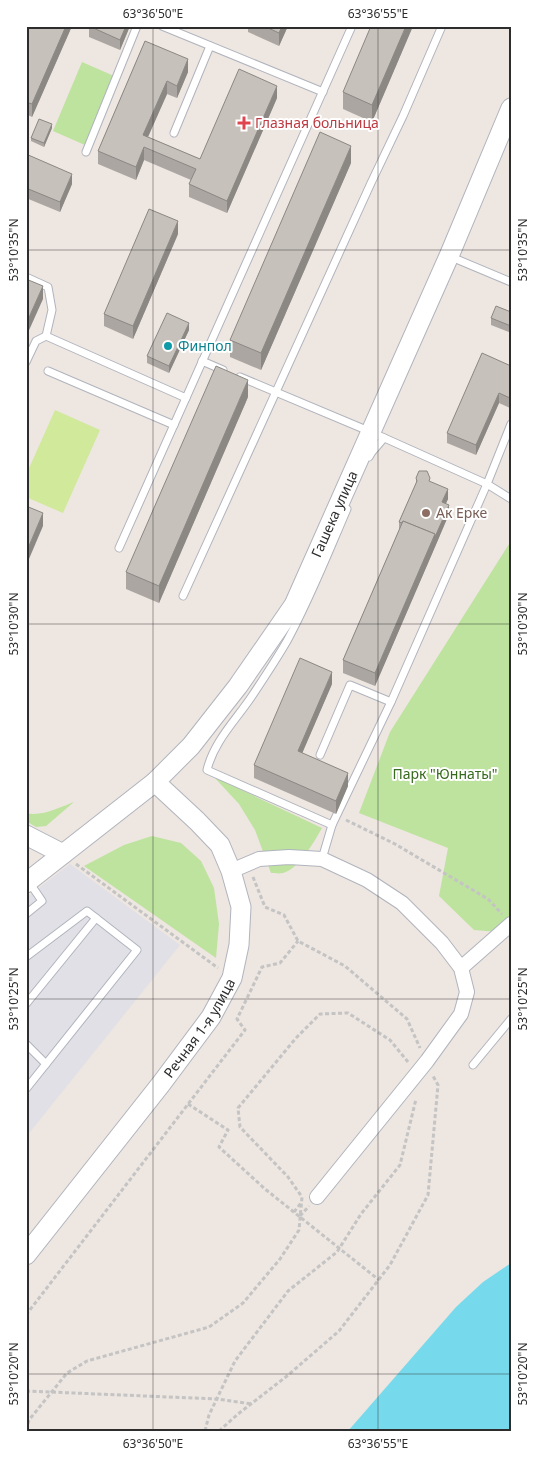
<svg xmlns="http://www.w3.org/2000/svg" width="537" height="1457" font-family="'Noto Sans',sans-serif">
<rect width="100%" height="100%" fill="#eee6e0"/>
<!-- industrial -->
<polygon fill="#e1e0e7" points="70,864 180,945 26,1137 26,898"/>
<!-- green -->
<g fill="#bde39e">
<polygon points="82,62 114,76 85,145 53,131"/>
<polygon points="511,541 511,933 474,930 439,896 448,848 359,813 390,732"/>
<path d="M 214,777 L 322,828 C 314,842 299,869 283,873 C 279,874 274,873 271,873 L 255,830 L 239,804 Z"/>
<path d="M 74,802 L 46,826 L 36,827 L 26,821 L 26,813 C 42,817 60,807 74,802 Z"/>
<polygon points="152,836 181,843 201,861 214,888 219,924 216,958 84,866 124,845"/>
</g>
<!-- pitch -->
<polygon fill="#d1e99b" points="55,410 100,430 63,513 26,497 26,475"/>
<!-- water -->
<polygon fill="#77daec" points="511,1263 511,1431 348,1431 456,1307 483,1282"/>
<g fill="none" stroke-linecap="round" stroke-linejoin="round">
<!-- lane casing -->
<g stroke="#b0b4bd" stroke-width="9">
<g id="lane">
<polyline points="162,26 323,92"/>
<polyline points="174,133 210,46"/>
<polyline points="86,152 137,26"/>
<polyline points="449,256 511,282"/>
<polyline points="26,277 48,287 52,310 46,336"/>
<polyline points="202,361 223,370"/>
<polyline points="26,362 36,341 46,336 186,398"/>
<polyline points="48,371 174,425"/>
<polyline points="240,377 371,432"/>
<polyline points="380,436 487,484 511,499"/>
<polyline points="369,457 372,452 384,438"/>
<polyline points="119,548 352,26"/>
<polyline points="183,596 371,183 403,116 442,26"/>
<polyline points="320,755 350,685 391,702"/>
<path d="M 332,825 L 207,770 C 214,741 236,720 252,696 C 264,678 276,660 287,641 C 310,599 328,553 347,509"/>
<polyline points="322,859 332,825 391,702 487,484 511,424"/>
<polyline points="26,914 42,901 29,882"/>
<polyline points="26,957 87,911 137,950 26,1089"/>
<polyline points="26,1004 96,918"/>
<polyline points="26,1044 46,1064"/>
<polyline points="473,1065 511,1019"/>
</g>
</g>
<!-- street casing -->
<g stroke="#b0b4bd" stroke-width="16">
<g id="street">
<polyline points="231,871 259,859 289,857 322,859 367,880 402,903 442,943 461,968 467,992 461,1014 427,1061 317,1197"/>
<polyline points="461,968 511,924"/>
</g>
</g>
<!-- secondary casing -->
<g stroke="#b0b4bd" stroke-width="21">
<g id="secondary">
<polyline points="26,835 63,854"/>
<path id="s1" d="M 26,883 L 155,782 L 191,746 L 238,686 L 294,605 L 449,256 L 511,108"/>
<path id="s2" d="M 26,1255 L 161,1084 L 211,1017 L 232,978 L 239,945 L 241,907 L 231,871 L 220,845 L 197,821 L 155,782"/>
</g>
</g>
<!-- path -->
<g stroke="#c4c4c4" stroke-width="3" stroke-dasharray="4 2.5" stroke-linecap="butt">
<polyline points="346,820 395,844 488,899 502,914"/>
<polyline points="76,864 218,968"/>
<polyline points="253,877 265,907 284,915 298,941 345,966 407,1019 420,1048"/>
<polyline points="188,1104 228,1130 219,1147 265,1189 379,1280"/>
<polyline points="294,1212 301,1203"/>
<polyline points="300,1216 309,1206"/>
<polyline points="26,1315 245,1030 237,1019 262,967 280,963 298,941"/>
<polyline points="26,1391 217,1399 252,1404"/>
<polyline points="26,1430 29,1420 67,1373 87,1361 209,1327 243,1303 280,1259 299,1230 302,1197 288,1177 240,1127 238,1108 296,1038 320,1014 348,1013 390,1040 408,1062"/>
<polyline points="205,1431 209,1415 235,1361 288,1291 337,1252 361,1214 400,1165 416,1099"/>
<polyline points="219,1431 238,1414 287,1376 339,1331 390,1265 428,1195 438,1085 433,1076"/>
</g>
<!-- lane -->
<use href="#lane" stroke="#fff" stroke-width="7"/>
<!-- street -->
<use href="#street" stroke="#fff" stroke-width="14"/>
<!-- secondary -->
<use href="#secondary" stroke="#fff" stroke-width="19"/>
</g>
<!-- wall -->
<g fill="#aba6a1">
<polygon points="26,26 72,26 32,117 26,114"/>
<polygon points="89,26 130,26 120,50 89,37"/>
<polygon points="248,26 288,26 279,46 248,32"/>
<polygon points="413,26 372,122 343,109 343,92"/>
<polygon points="145,41 188,72 177,98 167,94 148,137 200,159 277,98 227,213 189,197 189,184 191,180 144,160 136,180 98,164 98,151"/>
<polygon points="52,128 44,147 31,141 31,138"/>
<polygon points="26,154 72,184 60,212 26,198"/>
<polygon points="351,163 261,370 230,357 230,340"/>
<polygon points="178,234 133,339 104,326 104,314"/>
<polygon points="511,312 511,333 491,325 491,318"/>
<polygon points="189,330 169,373 147,363 147,356"/>
<polygon points="511,366 510,408 499,403 476,455 447,443 447,433"/>
<polygon points="248,397 159,603 126,589 126,572"/>
<polygon points="416,478 430,482 448,499 446,503 449,514 375,686 343,673 343,660 399,530 399,522 416,483"/>
<polygon points="332,684 302,753 348,786 336,814 254,778 254,765"/>
</g>
<!-- shaded-wall -->
<g fill="#8b8783">
<polygon points="66,26 72,26 32,117 32,104"/>
<polygon points="126,26 130,26 120,50 120,40"/>
<polygon points="282,26 288,26 279,46 279,33"/>
<polygon points="406,26 413,26 372,122 372,105"/>
<polygon points="188,59 188,72 177,98 177,86"/>
<polygon points="167,81 167,94 143,148 143,135"/>
<polygon points="277,86 277,98 227,213 227,201"/>
<polygon points="52,124 52,128 44,147 44,143"/>
<polygon points="351,146 351,163 261,370 261,353"/>
<polygon points="144,147 144,160 136,180 136,167"/>
<polygon points="72,174 72,184 60,212 60,202"/>
<polygon points="178,221 178,234 133,339 133,326"/>
<polygon points="43,286 43,299 26,337 26,324"/>
<polygon points="189,323 189,330 169,373 169,366"/>
<polygon points="248,380 248,397 159,603 159,586"/>
<polygon points="499,393 499,403 476,455 476,445"/>
<polygon points="448,489 448,499 442,512 442,502"/>
<polygon points="449,505 449,514 435,547 435,537"/>
<polygon points="43,513 43,526 26,566 26,553"/>
<polygon points="435,534 435,547 375,686 375,673"/>
<polygon points="332,672 332,684 298,763 298,751"/>
<polygon points="348,773 348,786 336,814 336,801"/>
</g>
<!-- building -->
<g fill="#c7c1bb" stroke="#8b8783">
<polygon points="26,26 66,26 32,104 26,102"/>
<polygon points="89,26 126,26 120,40"/>
<polygon points="264,26 282,26 279,33"/>
<polygon points="371,26 406,26 372,105 343,92"/>
<polygon points="145,41 188,59 177,86 167,81 143,135 200,159 239,69 277,86 227,201 189,184 196,169 144,147 136,167 98,151"/>
<polygon points="39,119 52,124 44,143 31,138"/>
<polygon points="320,132 351,146 261,353 230,340"/>
<polygon points="26,154 72,174 60,202 26,188"/>
<polygon points="149,209 178,221 133,326 104,314"/>
<polygon points="26,279 43,286 26,324"/>
<polygon points="496,306 511,312 511,326 491,318"/>
<polygon points="167,313 189,323 169,366 147,356"/>
<polygon points="482,353 511,366 511,397 510,398 499,393 476,445 447,433"/>
<polygon points="216,366 248,380 159,586 126,572"/>
<polygon points="419,471 427,471 430,478 429,481 448,489 442,502 449,505 435,537 435,534 403,521 402,523 399,522 417,481 416,478"/>
<polygon points="26,506 43,513 26,553"/>
<polygon points="403,521 435,534 375,673 343,660"/>
<polygon points="300,658 332,672 298,751 348,773 336,801 254,765"/>
</g>
<!-- ticks -->
<path fill="none" stroke="#2d2d2d" stroke-width="1" stroke-opacity="0.45" d="M 153,26 L 153,1431M 378,26 L 378,1431M 26,250 L 511,250M 26,624 L 511,624M 26,999 L 511,999M 26,1374 L 511,1374"/>
<!-- markers -->
<path fill="#e0444e" stroke="#fff" stroke-width="2" d="M241.5 115.5h5v5h5v5h-5v5h-5v-5h-5v-5h5z"/>
<circle fill="#0f9aa8" stroke="#fff" stroke-width="2" cx="168" cy="346" r="5"/>
<circle fill="#8d6e63" stroke="#fff" stroke-width="2" cx="426" cy="513" r="5"/>
<g text-anchor="middle" stroke-width="4" stroke-linejoin="round" paint-order="stroke">
<!-- health labels -->
<g font-size="14" fill="#be3a42" stroke="#fff" text-anchor="start">
<text x="255" y="128">Глазная больница</text>
</g>
<!-- culture labels -->
<g font-size="14" fill="#0d838f" stroke="#fff" text-anchor="start">
<text x="178" y="351">Финпол</text>
</g>
<!-- education labels -->
<g font-size="14" fill="#785e54" stroke="#fff" text-anchor="start">
<text x="436" y="518">Ак Ерке</text>
</g>
<!-- street labels -->
<g font-size="14" fill="#2d2d2d" stroke="#fff">
<text dy="5" stroke="none"><textPath href="#s1" startOffset="489">Гашека улица</textPath></text>
<text dy="5" stroke="none"><textPath href="#s2" startOffset="286">Речная 1-я улица</textPath></text>
</g>
<!-- park labels -->
<g font-size="14" fill="#366a1d" stroke="#fff">
<text x="445" y="779">Парк "Юннаты"</text>
</g>
</g>
<!-- border -->
<rect width="537" height="1457" fill="none" stroke="#ffffff" stroke-width="55"/>
<rect x="28" y="28" width="482" height="1402" fill="none" stroke="#2d2d2d" stroke-width="2"/>
<g font-size="12" text-anchor="middle" fill="#2d2d2d">
<text x="153" y="18">63°36'50"E</text>
<text x="378" y="18">63°36'55"E</text>
<text transform="translate(14 250) rotate(-90)" y="4">53°10'35"N</text>
<text transform="translate(523 250) rotate(-90)" y="4">53°10'35"N</text>
<text transform="translate(14 624) rotate(-90)" y="4">53°10'30"N</text>
<text transform="translate(523 624) rotate(-90)" y="4">53°10'30"N</text>
<text transform="translate(14 999) rotate(-90)" y="4">53°10'25"N</text>
<text transform="translate(523 999) rotate(-90)" y="4">53°10'25"N</text>
<text transform="translate(14 1374) rotate(-90)" y="4">53°10'20"N</text>
<text transform="translate(523 1374) rotate(-90)" y="4">53°10'20"N</text>
<text x="153" y="1448">63°36'50"E</text>
<text x="378" y="1448">63°36'55"E</text>
</g>
</svg>
